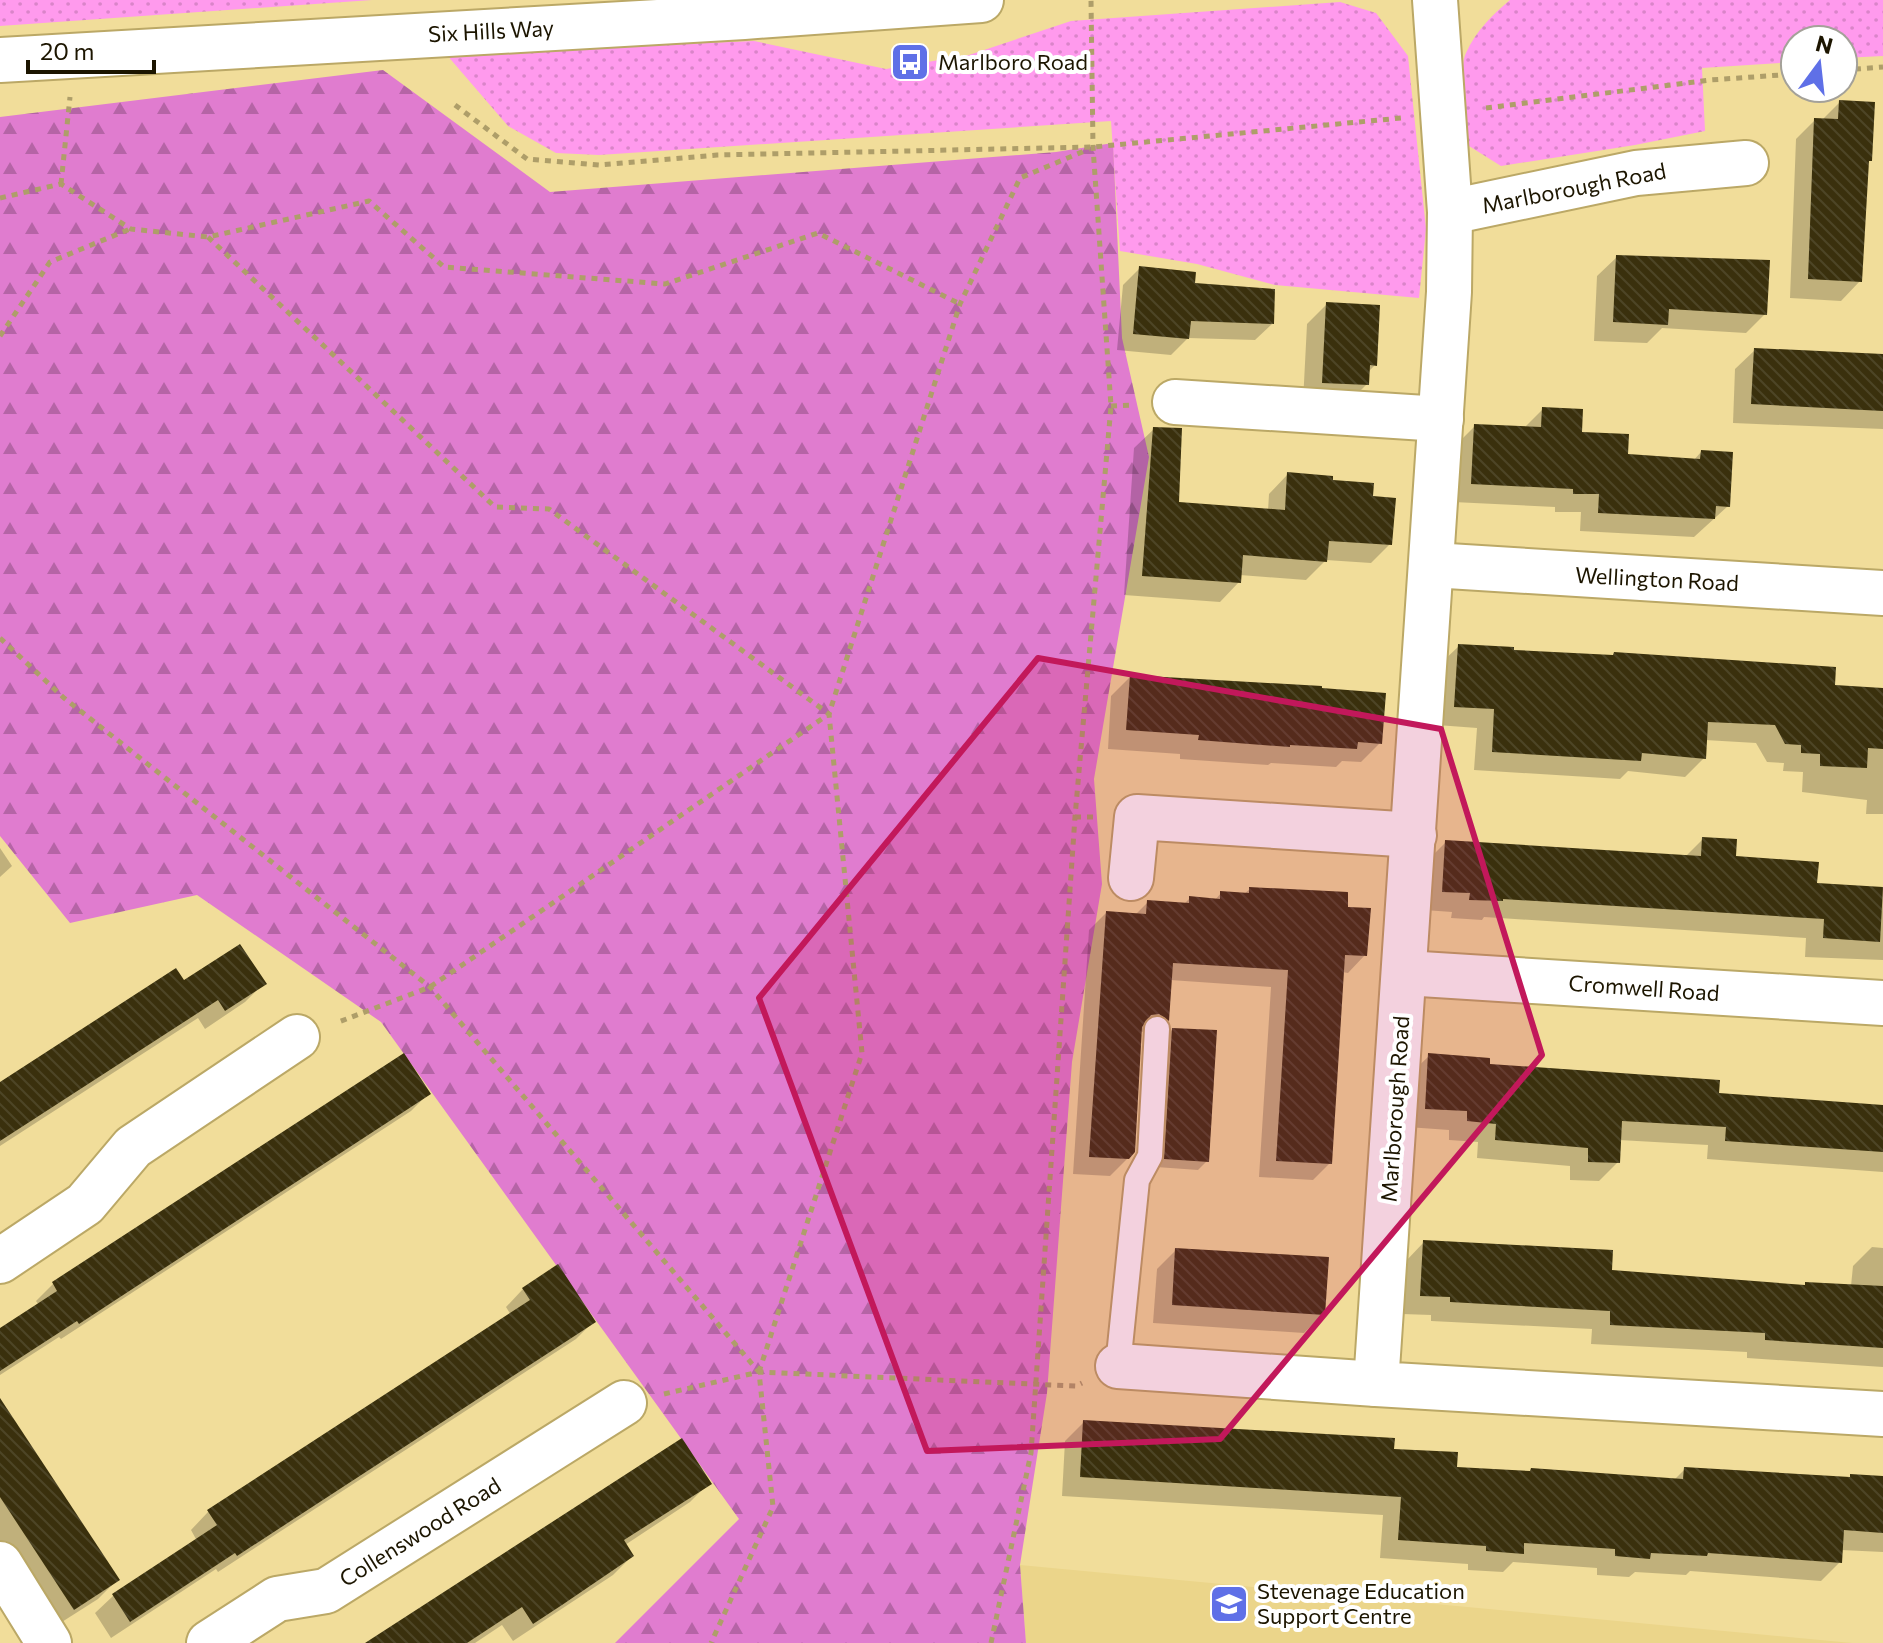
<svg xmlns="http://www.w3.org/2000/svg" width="1883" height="1643" font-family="Commissioner,sans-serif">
<defs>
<pattern id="grass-dots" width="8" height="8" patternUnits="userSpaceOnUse" patternTransform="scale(2)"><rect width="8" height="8" fill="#ff9aed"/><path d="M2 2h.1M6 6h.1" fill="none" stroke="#da84c9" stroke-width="1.8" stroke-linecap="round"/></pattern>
<pattern id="forest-firs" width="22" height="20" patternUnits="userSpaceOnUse" patternTransform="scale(2)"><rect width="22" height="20" fill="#e07ccf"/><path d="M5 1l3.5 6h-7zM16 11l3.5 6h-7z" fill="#b564a6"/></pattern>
<pattern id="building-back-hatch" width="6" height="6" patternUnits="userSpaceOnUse" patternTransform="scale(2)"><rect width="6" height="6" fill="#3a300d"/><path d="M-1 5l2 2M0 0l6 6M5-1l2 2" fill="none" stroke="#4d4526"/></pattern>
</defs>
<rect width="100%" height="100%" fill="#f1dd9a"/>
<!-- built -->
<polygon fill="#ebd58a" points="1020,1565 1852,1643 1026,1643"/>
<!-- grass -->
<g fill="url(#grass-dots)">
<polygon points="0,0 372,0 0,26"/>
<path d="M 1510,0 L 1883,0 L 1883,56 L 1843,58 L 1843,40 L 1795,40 L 1795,62 L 1702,68 L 1705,131 L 1635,145 L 1501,166 L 1469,146 C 1465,128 1458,69 1466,53 C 1476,31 1492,15 1510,0 Z"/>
<polygon points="1340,2 1376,13 1408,56 1426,229 1419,298 1275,285 1197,264 1120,251 1111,121 599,155 556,153 508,126 446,54 754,41 886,69 969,55 1071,21"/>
</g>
<!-- forest -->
<polygon fill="url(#forest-firs)" points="383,70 550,192 1056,152 1113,143 1122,338 1149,457 1094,779 1102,884 1072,1062 1047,1393 1020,1565 1026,1643 615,1643 739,1519 381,1022 197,895 70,923 0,836 0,117"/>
<!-- shadow -->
<g fill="#0003">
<polygon points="1840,102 1870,160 1866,164 1860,281 1841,301 1790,298 1796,139 1815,120 1822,120"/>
<polygon points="1617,257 1765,314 1746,333 1662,328 1647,343 1594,341 1597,276"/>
<polygon points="1140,268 1192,285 1272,324 1255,340 1188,338 1171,355 1117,350 1123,285"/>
<polygon points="1326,305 1375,365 1368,372 1367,384 1348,403 1303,402 1307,324"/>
<polygon points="1755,350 1883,356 1883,429 1733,423 1735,369"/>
<polygon points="1543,409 1580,434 1626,456 1693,461 1701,452 1728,506 1694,537 1580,531 1581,512 1555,512 1555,507 1453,502 1456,445 1475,426 1523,429"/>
<polygon points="1154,429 1177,504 1268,511 1269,494 1288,474 1331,482 1371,498 1390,544 1371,563 1326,560 1306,580 1240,575 1239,582 1220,602 1124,595 1134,448"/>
<polygon points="1459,646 1833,687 1883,689 1883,814 1866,814 1867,800 1802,792 1803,772 1783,771 1784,763 1767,762 1756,743 1705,740 1704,758 1685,777 1628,771 1620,779 1474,770 1477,728 1437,725 1440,664"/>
<polygon points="1130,677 1380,743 1361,762 1342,761 1336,767 1271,763 1268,765 1180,759 1180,754 1108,749 1111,696"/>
<polygon points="1703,839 1734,858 1815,885 1883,889 1883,960 1805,957 1806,938 1484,917 1482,920 1451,918 1452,912 1424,910 1427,861 1446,842 1685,857"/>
<polygon points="0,848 12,866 0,877"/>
<polygon points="1250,889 1345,909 1365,955 1348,973 1342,972 1330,1163 1313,1180 1259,1177 1271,987 1170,980 1167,1020 1150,1037 1140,1030 1128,1158 1110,1176 1073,1174 1089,930 1106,913 1135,915 1148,902 1183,905 1190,898 1215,900 1221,893 1244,894"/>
<polygon points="183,983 264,983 245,1002 205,1029 198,1018 0,1146 0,1085"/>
<polygon points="1172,1030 1207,1161 1198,1170 1156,1167 1163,1039"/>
<polygon points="1429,1056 1487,1066 1717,1095 1883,1108 1883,1172 1707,1159 1708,1145 1619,1140 1618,1162 1599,1181 1570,1180 1570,1166 1477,1158 1478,1142 1449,1140 1449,1130 1407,1127 1410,1074"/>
<polygon points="428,1094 411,1111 61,1339 59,1337 0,1375 0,1330 39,1305 36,1301 53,1284"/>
<polygon points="1424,1242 1610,1272 1803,1287 1851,1286 1853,1266 1872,1247 1883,1248 1883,1367 1747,1358 1747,1352 1591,1344 1592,1329 1431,1321 1431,1315 1402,1314 1405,1262"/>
<polygon points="1176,1250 1323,1314 1304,1333 1153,1323 1157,1269"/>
<polygon points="523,1289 593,1322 576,1339 218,1572 216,1569 111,1638 95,1613 113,1596 197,1541 191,1530 208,1512 511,1315 506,1307"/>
<polygon points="0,1402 117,1580 98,1599 54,1627 0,1544"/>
<polygon points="1084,1422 1392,1451 1455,1468 1674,1480 1685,1469 1883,1480 1883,1552 1841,1550 1840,1562 1821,1581 1690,1571 1686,1575 1635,1572 1629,1577 1597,1575 1597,1568 1513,1562 1503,1572 1468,1570 1468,1564 1380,1558 1383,1515 1062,1496 1065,1441"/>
<polygon points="709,1483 690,1502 625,1545 632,1556 613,1575 513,1641 502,1625 475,1643 369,1643"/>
</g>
<!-- building -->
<g fill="url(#building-back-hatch)">
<polygon points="1839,100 1875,102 1872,161 1869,161 1862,282 1808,279 1814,118 1838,119"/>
<polygon points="1616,255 1770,260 1767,315 1669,309 1668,325 1613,322"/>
<polygon points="1139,266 1196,272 1195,283 1275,289 1274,324 1191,321 1189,339 1133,334"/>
<polygon points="1326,302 1380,305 1377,366 1370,365 1369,385 1322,383"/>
<polygon points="1754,348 1883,354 1883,411 1751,404"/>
<polygon points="1542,407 1583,409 1582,432 1629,434 1628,454 1700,459 1701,450 1733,452 1730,507 1716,506 1715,519 1598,513 1599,494 1573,494 1573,489 1471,484 1474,424 1541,427"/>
<polygon points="1153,427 1182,428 1179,502 1285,510 1287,472 1333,476 1333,480 1374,483 1373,496 1396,498 1392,545 1329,541 1327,562 1243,555 1241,583 1142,576"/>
<polygon points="1458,644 1514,647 1514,650 1613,655 1614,652 1836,667 1835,685 1883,688 1883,749 1868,748 1867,768 1820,766 1820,754 1801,753 1801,745 1785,744 1775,725 1708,722 1706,759 1642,753 1641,761 1492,752 1494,709 1454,707"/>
<polygon points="1130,675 1322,686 1322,688 1386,693 1382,744 1358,742 1357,749 1290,745 1290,747 1198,740 1199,735 1126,730"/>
<polygon points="1702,837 1737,839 1736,856 1819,862 1817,883 1883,887 1880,942 1823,938 1824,919 1503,899 1503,901 1469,900 1470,893 1442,892 1445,840 1701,856"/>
<polygon points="1249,887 1348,892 1348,907 1371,908 1367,956 1345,955 1332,1164 1276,1161 1288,970 1173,963 1169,1021 1159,1014 1151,1015 1142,1027 1135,1152 1129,1159 1089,1157 1106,911 1146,914 1147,900 1189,903 1189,896 1220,899 1220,891 1249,893"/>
<polygon points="240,944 267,984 225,1011 218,1000 0,1141 0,1082 176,968 184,980"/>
<polygon points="1172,1028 1217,1030 1209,1162 1164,1159"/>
<polygon points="404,1053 431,1094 114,1301 79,1324 77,1321 0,1371 0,1328 57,1291 52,1282"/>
<polygon points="1428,1053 1490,1058 1490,1064 1720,1080 1719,1093 1883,1105 1883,1152 1725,1141 1726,1127 1622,1121 1620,1163 1588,1162 1588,1148 1495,1140 1496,1124 1467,1121 1467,1111 1425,1109"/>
<polygon points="1423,1240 1613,1250 1612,1270 1805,1285 1805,1282 1883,1286 1883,1348 1765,1340 1765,1333 1610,1325 1610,1311 1450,1302 1450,1297 1420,1296"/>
<polygon points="1175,1248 1329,1257 1325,1315 1172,1305"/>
<polygon points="558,1264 596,1322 237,1556 235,1553 130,1622 112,1594 217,1525 207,1510 530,1300 522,1288"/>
<polygon points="0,1398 120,1580 74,1610 0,1497"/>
<polygon points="1083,1420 1395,1438 1394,1449 1458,1452 1457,1467 1530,1471 1531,1468 1683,1479 1684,1467 1850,1477 1850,1474 1883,1476 1883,1533 1844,1530 1842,1563 1708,1553 1707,1556 1651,1553 1650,1559 1615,1556 1615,1549 1524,1543 1524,1554 1486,1551 1486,1546 1398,1540 1401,1497 1080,1477"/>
<polygon points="682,1438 712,1484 624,1540 634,1556 562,1605 533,1624 522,1607 467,1643 365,1643"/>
</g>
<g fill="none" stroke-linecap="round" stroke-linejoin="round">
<!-- lane casing -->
<g stroke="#bba866" stroke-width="28">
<polyline id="lane" points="1118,1366 1137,1180 1150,1156 1157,1029"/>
</g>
<!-- street casing -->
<g stroke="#bba866" stroke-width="48">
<g id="street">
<polyline points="1435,0 1450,212 1449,292 1376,1384 1883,1414"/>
<polyline points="1450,212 1636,173 1746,163"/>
<polyline points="1175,402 1441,419"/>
<polyline points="1432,565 1883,593"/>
<polyline points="1131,878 1137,817 1414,835"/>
<polyline points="1405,973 1883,1003"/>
<polyline points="0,1261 85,1204 133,1147 297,1037"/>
<polyline points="1118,1366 1376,1384"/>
<polyline points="0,1564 49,1643"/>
<polyline points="209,1643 277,1599 326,1591 624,1403"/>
</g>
</g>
<!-- secondary casing -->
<g stroke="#bba866" stroke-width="48">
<polyline id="secondary" points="0,60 744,17 981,0"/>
</g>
<!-- path -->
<g stroke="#ae9e69" stroke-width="5" stroke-dasharray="6 6" stroke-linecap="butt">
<polyline points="1843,70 1883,67"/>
<polyline points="455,105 527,159 599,165 717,155 1093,147 1401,118"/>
<polyline points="1486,108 1710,80 1795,74"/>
<polyline points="61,184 70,97"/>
<polyline points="0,198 61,184 131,229 208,237 369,201 444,267 665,284 818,233 960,304"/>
<polyline points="208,237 495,507 549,509 829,714 430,987 336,1023"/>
<polyline points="0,336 50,262 130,229"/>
<polyline points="1111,406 1134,405"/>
<polyline points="0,638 64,698 430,987 759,1372 773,1507 711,1643"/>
<polyline points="1075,817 1094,817"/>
<polyline points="759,1372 862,1053 829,714 960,304 1020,178 1089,149"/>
<polyline points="664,1394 759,1372 1076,1386 1082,1383"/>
<polyline points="991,1643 1031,1453 1075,817 1111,406 1093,147 1091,0"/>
</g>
<!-- lane -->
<use href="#lane" stroke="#fff" stroke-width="24"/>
<!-- street -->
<use href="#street" stroke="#fff" stroke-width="44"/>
<!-- secondary -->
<use href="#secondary" stroke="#fff" stroke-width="44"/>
</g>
<!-- marked area -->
<path fill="#c2185b" fill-opacity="0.2" stroke="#c2185b" stroke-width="6" stroke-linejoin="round" d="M 1038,658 L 1441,729 L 1542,1055 L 1220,1439 L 927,1451 L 759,998 Z"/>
<!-- icons -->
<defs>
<g id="bus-square" transform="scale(2)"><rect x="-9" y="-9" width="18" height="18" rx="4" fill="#5f70e7" stroke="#fff"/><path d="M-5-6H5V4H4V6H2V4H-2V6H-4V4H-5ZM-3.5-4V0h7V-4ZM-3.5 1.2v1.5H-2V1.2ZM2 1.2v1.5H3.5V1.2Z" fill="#fff"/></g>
<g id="school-square" transform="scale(2)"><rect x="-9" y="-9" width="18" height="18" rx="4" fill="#5f70e7" stroke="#fff"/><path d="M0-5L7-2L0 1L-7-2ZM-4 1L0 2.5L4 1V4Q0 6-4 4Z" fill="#fff"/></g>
</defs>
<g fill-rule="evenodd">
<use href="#bus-square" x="910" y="62"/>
<use href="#school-square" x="1229" y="1604"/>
</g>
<g text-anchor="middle" stroke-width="8" stroke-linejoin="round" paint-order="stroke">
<!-- street labels -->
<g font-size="22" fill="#1c1500" stroke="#fff">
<text transform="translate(491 31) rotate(-3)" y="8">Six Hills Way</text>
<text transform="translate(1574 188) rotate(-11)" y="8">Marlborough Road</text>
<text transform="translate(1657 579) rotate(3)" y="8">Wellington Road</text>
<text transform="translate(1644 988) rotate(4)" y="8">Cromwell Road</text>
<text transform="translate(1395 1109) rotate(-86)" y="8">Marlborough Road</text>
<text transform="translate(420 1532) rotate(-32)" y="8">Collenswood Road</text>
</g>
<!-- poi labels -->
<g font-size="22" fill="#1c1500" stroke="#fff" text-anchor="start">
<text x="938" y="70">Marlboro Road</text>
<text x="1257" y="1599">Stevenage Education<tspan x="1257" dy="25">Support Centre</tspan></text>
</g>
</g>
<!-- north arrow -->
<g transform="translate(1819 64) rotate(15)"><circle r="38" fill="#ffffff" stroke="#a4a199" stroke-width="2"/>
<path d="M0-6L14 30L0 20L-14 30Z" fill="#5f70e7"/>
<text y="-12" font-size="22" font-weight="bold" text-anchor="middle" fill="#1c1500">N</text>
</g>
<!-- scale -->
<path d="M28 60v12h126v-12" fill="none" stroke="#1c1500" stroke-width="4"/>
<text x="40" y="60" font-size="24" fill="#1c1500" stroke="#ffffff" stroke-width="6" paint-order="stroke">20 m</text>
</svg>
